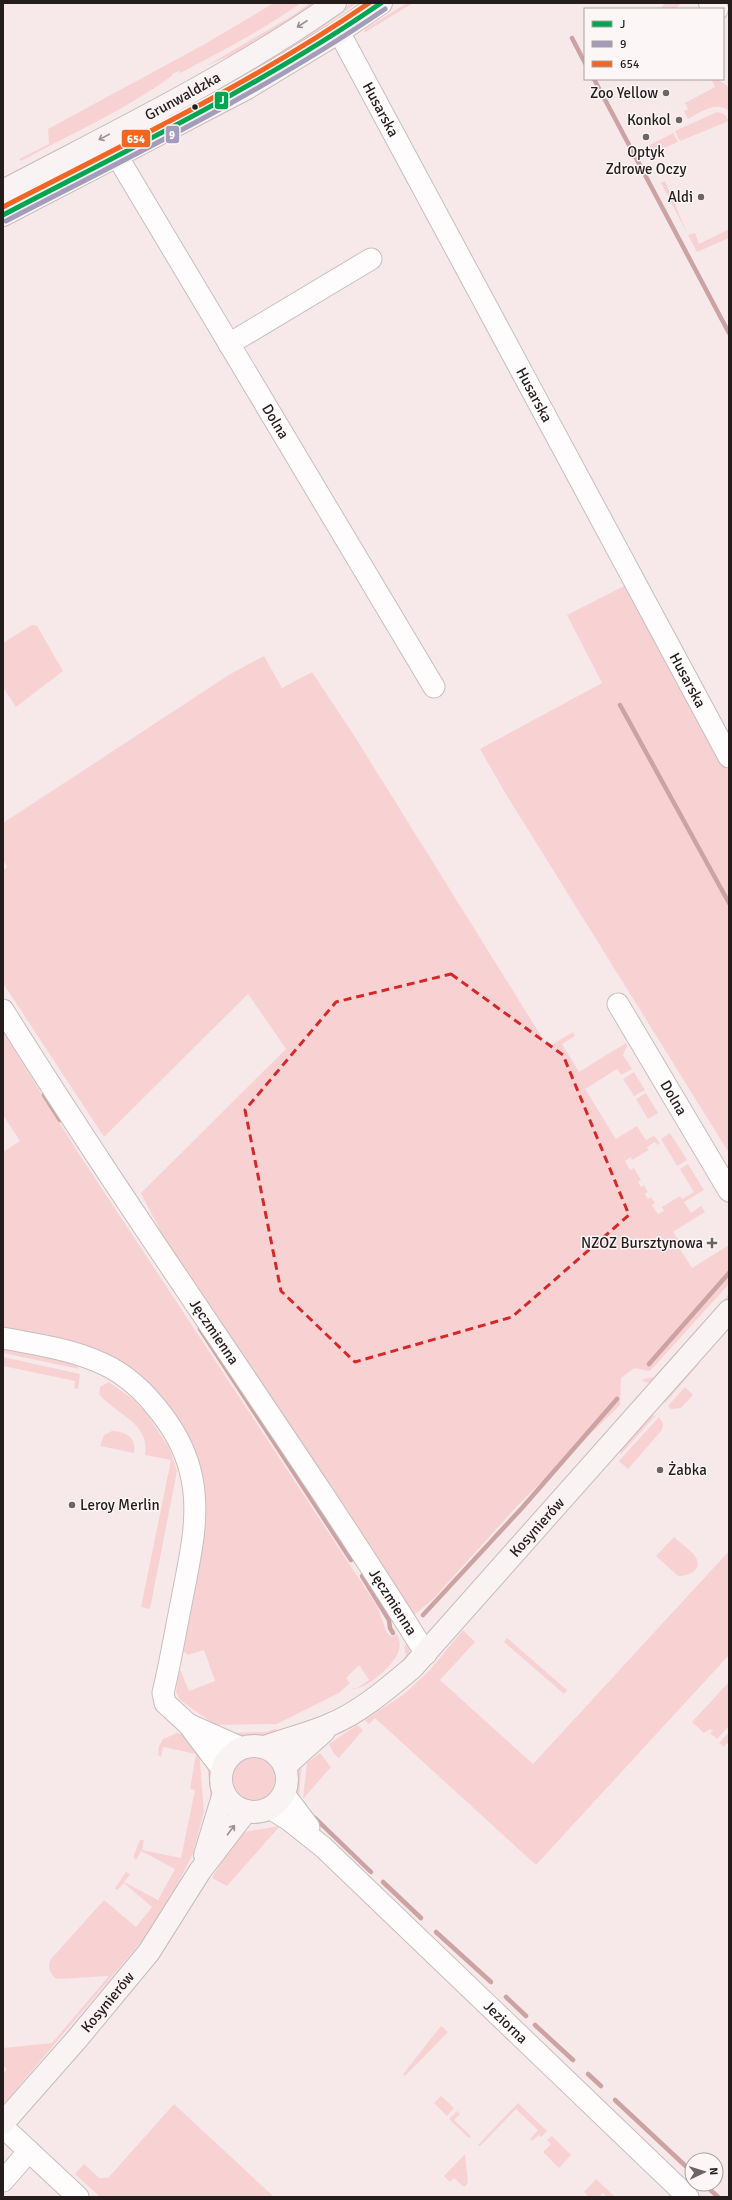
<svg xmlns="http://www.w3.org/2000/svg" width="732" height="2200" font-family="Signika,sans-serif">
<rect width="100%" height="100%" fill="#f7e9e9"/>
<!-- green -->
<g fill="#f8d2d3">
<path d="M 274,3 L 301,3 C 262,30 222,52 180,73 L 179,71 L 172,74 L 172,76 C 125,110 71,134 21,161 L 19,159 L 49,144 L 48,129 L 203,45 Z"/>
<path d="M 310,3 L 315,3 C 283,30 245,50 206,66 L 292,16 Z"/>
<polygon points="352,3 357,3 280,58 170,118 164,116"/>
<polygon points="407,3 413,3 364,33 365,29"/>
<path d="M 665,3 L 680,3 L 680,4 C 677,9 668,11 662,7 Z"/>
<path d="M 711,79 L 717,79 L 729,87 L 729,111 C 717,100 699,113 688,119 L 684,111 L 688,109 L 685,103 L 715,87 Z"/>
<polygon points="717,112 724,114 729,121 680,141 675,131"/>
<polygon points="673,133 678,142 648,155 644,148"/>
<polygon points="665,181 688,235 695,233 699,244 729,229 729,238 697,252 661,183"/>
<polygon points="630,583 729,773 729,1153 504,791 480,749 602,683 567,615"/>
<polygon points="32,625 37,626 63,671 16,707 3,687 3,643"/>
<polygon points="264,656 282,688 312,672 355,737 548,1047 573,1032 575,1036 562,1044 579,1072 626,1043 627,1046 623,1055 632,1069 621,1075 617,1069 585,1089 616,1139 637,1126 646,1140 654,1136 660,1143 657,1145 655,1142 647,1147 649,1150 632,1160 631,1157 625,1161 630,1170 634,1168 641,1180 638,1182 641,1187 644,1185 648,1192 645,1194 648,1199 651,1197 655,1203 652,1205 658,1214 664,1211 662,1207 680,1196 682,1199 694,1192 680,1169 688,1164 704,1190 684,1202 691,1213 701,1206 705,1212 673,1232 680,1242 677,1244 692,1268 729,1245 729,1284 650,1371 634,1368 621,1378 620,1405 519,1504 433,1599 414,1615 288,1432 173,1255 141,1193 286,1049 248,994 104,1137 3,983 3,871 7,867 3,859 3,823 232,673"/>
<path d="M 3,1032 L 79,1154 L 377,1606 L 387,1633 L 392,1637 L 397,1634 C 400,1641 401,1647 397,1655 C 392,1666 365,1691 352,1689 L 354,1688 L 356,1689 L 369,1680 L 359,1665 L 346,1678 L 350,1683 L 339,1693 L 277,1724 L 215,1725 L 180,1700 L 176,1692 L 179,1671 L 181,1671 L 189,1691 L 215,1681 L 204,1650 L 188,1655 L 183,1651 L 195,1586 L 203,1499 L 142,1380 L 3,1329 L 3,1152 L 20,1141 L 3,1115 Z"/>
<polygon points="634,1072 645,1090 634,1096 623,1079"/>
<polygon points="646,1093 658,1113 648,1119 636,1099"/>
<polygon points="670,1133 687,1160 677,1166 661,1139"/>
<polygon points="729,1294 729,1300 657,1380 651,1383 642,1381 644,1379 654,1377"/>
<polygon points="3,1345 74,1363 79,1369 3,1353"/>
<polygon points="3,1357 80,1374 78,1389 74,1388 75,1381 3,1366"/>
<polygon points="691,1364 699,1364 665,1403 665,1398"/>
<path d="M 109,1382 L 134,1400 L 147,1414 L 169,1448 L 177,1471 L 150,1609 L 141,1607 L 171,1460 L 145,1455 C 150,1422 117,1416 99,1394 L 100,1387 Z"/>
<polygon points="685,1387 693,1395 681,1408 671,1409 668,1406"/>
<path d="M 652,1415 L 655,1416 L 620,1455 C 620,1440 638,1421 652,1415 Z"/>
<polygon points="659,1417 663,1423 662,1430 628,1469 619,1461"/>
<path d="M 112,1431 C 127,1432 136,1437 134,1453 L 100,1446 L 104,1435 Z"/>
<path d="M 674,1537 C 680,1543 690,1549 695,1556 C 704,1570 689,1576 678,1576 L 656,1556 Z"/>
<polygon points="729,1551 729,1655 536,1865 375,1718 369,1724 365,1720 404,1694 430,1670 463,1630 475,1642 440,1680 533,1764"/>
<polygon points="507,1638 567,1690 564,1694 504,1642"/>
<path d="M 409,1640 C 412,1654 408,1660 397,1669 L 406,1655 L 404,1647 Z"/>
<polygon points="728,1683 729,1726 717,1739 710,1733 713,1731 710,1729 704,1733 692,1722"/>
<polygon points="357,1725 363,1730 339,1758 334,1754 329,1744"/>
<polygon points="275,1729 279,1731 260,1740 232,1742 229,1733 267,1732"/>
<polygon points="729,1732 729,1744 727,1743 724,1747 719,1743"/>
<path d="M 177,1733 L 187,1736 L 199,1750 L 204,1812 L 192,1856 L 175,1888 L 141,1942 L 3,2105 L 3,2074 L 7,2069 L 3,2066 L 3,2048 L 52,2043 L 109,1976 L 57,1979 C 50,1974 47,1967 51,1959 L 104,1900 L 136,1927 L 152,1907 L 124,1883 L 117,1890 L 115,1888 L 126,1872 L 130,1874 L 124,1882 L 158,1900 L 175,1869 L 141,1851 L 136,1860 L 133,1857 L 140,1840 L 144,1840 L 142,1850 L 181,1858 L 195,1790 L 190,1789 L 196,1754 L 163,1747 L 161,1757 L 158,1755 L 159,1746 L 163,1739 Z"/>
<polygon points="320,1753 331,1767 303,1799 307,1763"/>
<circle cx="254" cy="1779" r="21"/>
<path d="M 302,1760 L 299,1798 L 292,1791 C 293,1778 293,1771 302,1760 Z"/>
<path d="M 207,1763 L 214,1768 C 213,1785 216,1793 212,1810 Z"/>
<polygon points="280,1826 227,1886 212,1878 237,1835 244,1832"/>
<polygon points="441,2026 448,2032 405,2076 403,2074"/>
<polygon points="441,2096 454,2108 447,2116 434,2103"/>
<polygon points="518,2103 547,2131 541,2137 539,2135 532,2141 530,2139 538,2130 516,2109 480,2146 478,2145"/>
<polygon points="174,2104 274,2197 100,2197 75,2174 84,2164 99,2178 108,2178"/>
<polygon points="457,2111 460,2114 454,2120 471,2136 469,2138 449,2119"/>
<polygon points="552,2136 571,2155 559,2168 543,2152 551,2144 547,2140"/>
<polygon points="465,2154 468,2183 464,2187 454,2178 450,2182 444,2176"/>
<polygon points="596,2179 615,2197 607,2197 603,2193 599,2197 589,2197 584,2192"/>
</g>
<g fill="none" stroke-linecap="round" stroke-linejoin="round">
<!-- stream -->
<g stroke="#cca2a3" stroke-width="4.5">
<polyline points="572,38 585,63"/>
<polyline points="594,79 729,333"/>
<polyline points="620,705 729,903"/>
<polyline points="44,1095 60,1120"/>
<polyline points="200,1329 351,1560"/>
<polyline points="649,1364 729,1273"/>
<polyline points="362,1576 389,1620 390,1628 393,1633"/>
<polyline points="423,1615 522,1508 617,1399"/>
<polyline points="315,1818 371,1872"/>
<polyline points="383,1882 421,1918"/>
<polyline points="436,1932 491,1982"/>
<polyline points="506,1997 526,2016"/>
<polyline points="535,2025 573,2060"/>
<polyline points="588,2074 601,2086"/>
<polyline points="615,2100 692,2172"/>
<polyline points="704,2184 718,2197"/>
</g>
<!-- minor casing -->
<g stroke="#c8bebe" stroke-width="23">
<g id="minor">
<path id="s1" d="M 339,32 L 729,757"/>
<path id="s2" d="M 117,156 L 434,687"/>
<polyline points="229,344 371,259"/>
<path id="s3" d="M 618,1004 L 729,1191"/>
<path id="s4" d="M 3,1010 C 139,1228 290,1436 426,1654"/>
<path d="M 3,1338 C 33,1344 65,1348 94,1360 C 118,1369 140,1387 156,1407 C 171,1425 184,1447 190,1470 C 202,1514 189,1561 181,1604 C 175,1634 170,1664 163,1693 L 165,1703 L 188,1724 L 222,1769"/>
<polyline points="188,1724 242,1748"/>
<polyline points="284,1794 309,1827"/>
<path id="s5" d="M 270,1808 L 289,1820 L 323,1847 L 688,2197"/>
<polyline points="3,2127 78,2197"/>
<polyline points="3,2181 29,2151"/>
</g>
</g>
<!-- major casing -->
<g stroke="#c8bbbb" stroke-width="24">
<g id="major">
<polyline points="710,3 717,9"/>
<path id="s6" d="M 3,191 C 115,132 231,76 335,3"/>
<polyline points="3,215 247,88 339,32 381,3"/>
<circle cx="254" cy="1779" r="33"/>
<path id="s7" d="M 265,1747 C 286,1739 308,1734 329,1725 C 359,1713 387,1689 412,1668 L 729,1311"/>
<polyline points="285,1766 324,1731"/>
<polyline points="205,1855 224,1793"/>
<path id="s8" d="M 3,2123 L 77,2039 L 149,1952 L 200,1871 L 246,1811"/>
</g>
</g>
<!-- minor -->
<use href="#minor" stroke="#fefcfc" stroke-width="21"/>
<!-- major -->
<use href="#major" stroke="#f9f3f3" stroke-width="22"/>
<!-- bus-1 casing -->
<g stroke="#fcf6f6" stroke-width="8">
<path id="bus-1" d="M 3,215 C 131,148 262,85 381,3"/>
</g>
<!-- bus-2 casing -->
<g stroke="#fcf6f6" stroke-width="8">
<path id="bus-2" d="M 6,221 C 135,154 265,91 385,9"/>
</g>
<!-- bus-3 casing -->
<g stroke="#fcf6f6" stroke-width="8">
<path id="bus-3" d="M 3,207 C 127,143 254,82 369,3"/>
</g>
<!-- bus-1 -->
<use href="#bus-1" stroke="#00a651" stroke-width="5"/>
<!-- bus-2 -->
<use href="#bus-2" stroke="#a49cba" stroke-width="5"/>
<!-- bus-3 -->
<use href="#bus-3" stroke="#f26522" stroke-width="5"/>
</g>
<!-- one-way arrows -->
<defs><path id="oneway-shaft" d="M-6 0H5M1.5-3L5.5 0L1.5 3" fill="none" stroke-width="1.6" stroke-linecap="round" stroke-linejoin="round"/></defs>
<g stroke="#9a9292">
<use href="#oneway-shaft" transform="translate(302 24) rotate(147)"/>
<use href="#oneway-shaft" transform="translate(104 137) rotate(152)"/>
<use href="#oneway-shaft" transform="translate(231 1830) rotate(-53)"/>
</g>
<!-- marked area -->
<path fill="none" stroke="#d62828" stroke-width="3" stroke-dasharray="8 5" stroke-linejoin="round" d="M 451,974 L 563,1055 L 629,1215 L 512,1317 L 355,1362 L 281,1291 L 245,1110 L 336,1002 Z"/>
<!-- markers -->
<g fill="#6e6464" stroke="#fcf6f6" stroke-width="1.5">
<circle cx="666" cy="93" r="4"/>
<circle cx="679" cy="120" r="4"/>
<circle cx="646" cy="137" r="4"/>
<circle cx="701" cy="197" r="4"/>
<path d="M710 1237h4v4h4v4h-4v4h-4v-4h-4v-4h4z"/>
<circle cx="660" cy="1470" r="4"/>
<circle cx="72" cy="1505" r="4"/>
</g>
<circle fill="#251c1c" stroke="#fcf6f6" stroke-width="1.5" cx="195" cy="107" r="3.5"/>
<g text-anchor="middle" stroke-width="3" stroke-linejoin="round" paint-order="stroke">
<!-- poi labels -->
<g font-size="15" fill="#251c1c" stroke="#fcf6f6" text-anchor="end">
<text x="658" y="98">Zoo Yellow</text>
<text x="671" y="125">Konkol</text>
<text x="646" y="157" text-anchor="middle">Optyk<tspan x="646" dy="17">Zdrowe Oczy</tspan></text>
<text x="693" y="202">Aldi</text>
<text x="703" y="1248">NZOZ Bursztynowa</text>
<text x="668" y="1475" text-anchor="start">Żabka</text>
<text x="80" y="1510" text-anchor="start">Leroy Merlin</text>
</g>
<!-- street labels -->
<g font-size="15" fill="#251c1c" stroke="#fcf6f6">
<text dy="5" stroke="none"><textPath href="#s6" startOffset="203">Grunwaldzka</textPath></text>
<text dy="5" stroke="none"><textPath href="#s1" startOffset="88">Husarska</textPath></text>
<text dy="5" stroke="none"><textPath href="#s1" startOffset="412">Husarska</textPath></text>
<text dy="5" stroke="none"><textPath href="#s2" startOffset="309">Dolna</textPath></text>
<text dy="5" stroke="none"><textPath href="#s1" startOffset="736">Husarska</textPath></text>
<text dy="5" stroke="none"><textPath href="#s3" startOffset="109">Dolna</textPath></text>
<text dy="5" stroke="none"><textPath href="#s4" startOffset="385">Jęczmienna</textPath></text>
<text dy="5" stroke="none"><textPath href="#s7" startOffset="357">Kosynierów</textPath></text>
<text dy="5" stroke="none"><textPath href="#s4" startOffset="709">Jęczmienna</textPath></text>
<text dy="5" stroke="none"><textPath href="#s8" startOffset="160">Kosynierów</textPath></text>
<text dy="5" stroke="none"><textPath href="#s5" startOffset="319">Jeziorna</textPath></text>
</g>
</g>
<g stroke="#fcf6f6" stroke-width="1.5">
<rect x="214" y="91" width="15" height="19" rx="4" fill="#00a651"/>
<rect x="165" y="125" width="15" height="19" rx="4" fill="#a49cba"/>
<rect x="121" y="129" width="30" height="19" rx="4" fill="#f26522"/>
</g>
<g font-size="11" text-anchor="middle" font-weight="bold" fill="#fff">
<text x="222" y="104">J</text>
<text x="172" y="139">9</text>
<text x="136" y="143">654</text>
</g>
<!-- border -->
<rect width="732" height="2200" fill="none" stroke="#251c1c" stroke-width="8"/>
<!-- legend -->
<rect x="584" y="8" width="140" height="72" fill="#fcf6f6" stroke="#a69f9f"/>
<rect x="592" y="21" width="20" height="6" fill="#00a651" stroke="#a69f9f"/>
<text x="620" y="28" font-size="12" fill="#251c1c">J</text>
<rect x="592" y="41" width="20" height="6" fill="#a49cba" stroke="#a69f9f"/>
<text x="620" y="48" font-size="12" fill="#251c1c">9</text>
<rect x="592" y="61" width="20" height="6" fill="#f26522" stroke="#a69f9f"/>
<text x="620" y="68" font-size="12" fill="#251c1c">654</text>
<!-- north arrow -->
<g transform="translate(704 2172) rotate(86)"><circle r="19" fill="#fcf6f6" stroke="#a69f9f"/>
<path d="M0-3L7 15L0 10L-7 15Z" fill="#6e6464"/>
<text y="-6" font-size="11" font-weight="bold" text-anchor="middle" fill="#251c1c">N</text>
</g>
</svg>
